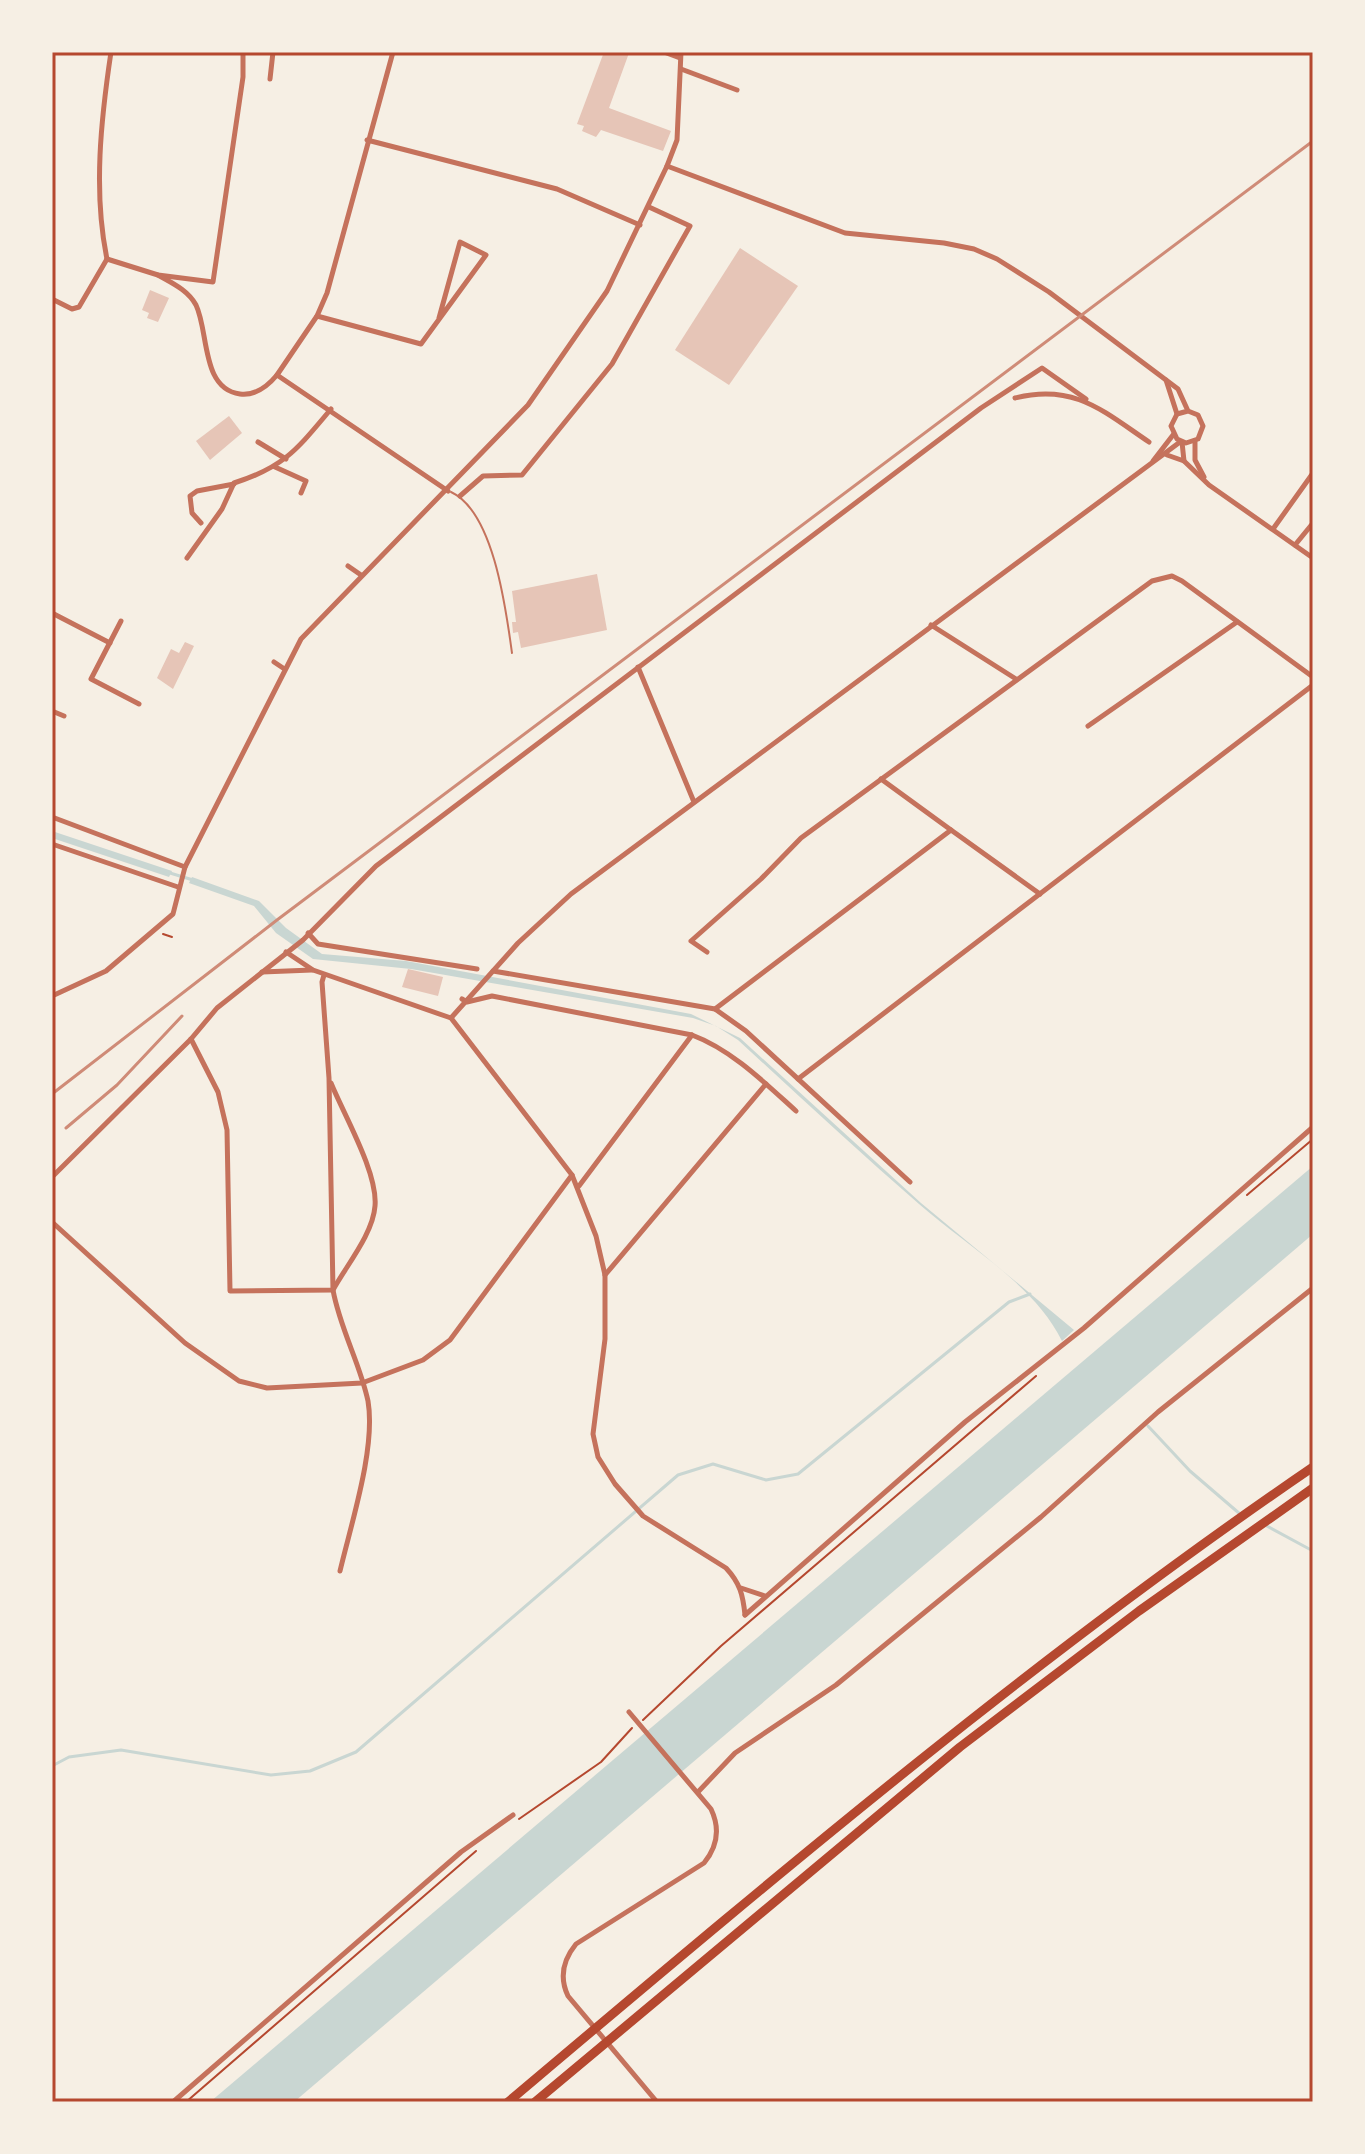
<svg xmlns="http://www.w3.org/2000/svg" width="1365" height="2154" font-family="Lato,sans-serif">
<rect width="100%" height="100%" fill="#f6efe4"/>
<!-- water -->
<g fill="#c9d6d2">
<polygon points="52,831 172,871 169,877 52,838"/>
<path d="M 192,877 L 259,901 L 286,928 L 322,954 L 406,961 L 691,1014 L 740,1038 L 921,1203 L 1074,1330 L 1062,1341 C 1034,1284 968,1247 919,1204 C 858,1151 798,1095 738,1040 L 716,1026 L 693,1018 L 411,969 L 313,959 L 276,933 L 254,906 L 189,883 Z"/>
<polygon points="1313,1166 1313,1234 294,2102 210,2102"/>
</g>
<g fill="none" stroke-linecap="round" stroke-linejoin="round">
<!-- stream -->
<g stroke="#c9d6d2" stroke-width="3">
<polyline points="170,873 193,880"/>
<polyline points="1148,1426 1190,1471 1240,1514"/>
<polyline points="1265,1525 1313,1551"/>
<polyline points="52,1766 69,1757 121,1750 271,1775 310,1771 356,1752 678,1475 713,1464 766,1480 798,1474 1009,1302 1030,1294"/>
</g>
</g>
<!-- building -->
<g fill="#e6c5b7">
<polygon points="604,52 629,53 609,108 671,131 663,151 601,130 596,137 582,131 584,126 577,124"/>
<polygon points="740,248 798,286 729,385 675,350"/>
<polygon points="150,290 169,298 158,322 147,318 149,313 142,310"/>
<polygon points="229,416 242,433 210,460 196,441"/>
<polygon points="597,574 607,630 521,648 518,632 513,633 512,622 516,622 512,591"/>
<polygon points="185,642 194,646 173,689 157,678 171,649 179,653"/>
<polygon points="408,969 443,977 438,996 402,987"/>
</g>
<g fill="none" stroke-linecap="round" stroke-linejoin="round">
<!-- path -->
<g stroke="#b5482f" stroke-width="2">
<polyline points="163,934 172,937"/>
<polyline points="1247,1195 1313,1139"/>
<polyline points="643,1720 721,1646 1036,1376"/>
<polyline points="519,1819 601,1762 632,1728"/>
<polyline points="186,2102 476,1851"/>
</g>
<!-- service -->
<path stroke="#c5725c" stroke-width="2" d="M 451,492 C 494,512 506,610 512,653"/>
<!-- minor -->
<g stroke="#c5725c" stroke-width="5">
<polyline points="664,52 680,58"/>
<polyline points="681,69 737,90"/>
<polyline points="270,79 273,52"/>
<polyline points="367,140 557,189 640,225"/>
<polyline points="667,166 677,140 681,52"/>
<polyline points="107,259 158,275 213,282 243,77 243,52"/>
<path d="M 107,259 C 93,192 101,119 111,52"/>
<path d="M 158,275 C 172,283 188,290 196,305 C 209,332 201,389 240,394 C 255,396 267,387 277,375 L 448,491"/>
<polyline points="52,299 72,309 79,307 107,259"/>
<polyline points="317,316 421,344 486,255 460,242 439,318"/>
<polyline points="277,375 317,316 327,293 393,52"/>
<polyline points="1166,380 1177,414"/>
<path d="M 1015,398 C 1074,383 1103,411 1149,442"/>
<polyline points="258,442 286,459"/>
<polyline points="1182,442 1184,461"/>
<polyline points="1195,442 1195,460 1204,477"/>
<polyline points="1167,455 1184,461 1209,485 1313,558"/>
<polyline points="1153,461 1173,435"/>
<polyline points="275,467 306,481 301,493"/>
<polyline points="460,496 483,476 522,475 612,364 690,226 649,207"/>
<polyline points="201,523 192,513 190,496 197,491 234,484"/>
<polyline points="1273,529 1313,473"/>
<polyline points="1295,545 1313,523"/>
<path d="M 187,558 L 222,509 L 234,483 C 285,467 298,448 331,409"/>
<polyline points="348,566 361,575"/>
<polyline points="52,613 110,643"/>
<polyline points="121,621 91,679 139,704"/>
<polyline points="931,625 1016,679"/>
<polyline points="274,662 283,668"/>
<polyline points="638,667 694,802"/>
<polyline points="52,711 64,716"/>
<polyline points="1088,726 1237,622"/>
<polyline points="52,817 185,867"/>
<polyline points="951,830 1040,894"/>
<polyline points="52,844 178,887"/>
<polyline points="308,933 318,944 477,969"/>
<path d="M 286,952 L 313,970 L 451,1018 L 572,1175 L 596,1236 L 605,1275 L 605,1339 L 593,1434 L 598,1457 L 615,1484 L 643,1516 L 726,1568 C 740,1583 743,1595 745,1615"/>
<polyline points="707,952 691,941 761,879 801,838 1152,581 1172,576 1182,581 1313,677"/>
<polyline points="493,971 715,1009 746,1031 910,1182"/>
<polyline points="262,972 312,970"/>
<path d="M 324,975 L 322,982 L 329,1078 L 333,1290 C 340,1329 360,1363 368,1401 C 376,1448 351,1524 340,1571"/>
<polyline points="52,996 106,971 173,914 185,867 301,639 528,405 607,291 667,166 845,233 944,243 974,249 997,259 1049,292 1178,389 1188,411 1198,415 1203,426 1198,439 1186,443 1177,439 1171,426 1177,414 1188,411"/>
<path d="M 462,999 L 467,1002 L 492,996 L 692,1035 C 732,1050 765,1083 796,1111"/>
<polyline points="715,1009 951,830 881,779"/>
<polyline points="451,1018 518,943 571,894 1180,442"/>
<path d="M 191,1039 L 218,1092 L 227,1130 L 230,1291 L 333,1290 C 346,1266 373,1234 375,1206 C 378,1173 344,1115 331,1083"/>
<polyline points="798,1079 1313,685"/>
<polyline points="52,1177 191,1039 217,1008 303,940 376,866 981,408 1042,368 1086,399"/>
<polyline points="579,1186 692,1035"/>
<polyline points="52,1222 185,1343 239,1381 267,1388 362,1383 423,1360 450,1340 572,1175"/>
<polyline points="605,1275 766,1084"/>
<polyline points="741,1588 765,1596"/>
<polyline points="745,1615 965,1422 1084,1328 1313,1127"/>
<path d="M 629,1712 L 711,1809 C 720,1828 718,1846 704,1863 L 576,1944 C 563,1960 559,1977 568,1996 L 657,2102"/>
<polyline points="698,1792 735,1753 836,1685 1041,1517 1158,1412 1313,1288"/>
<polyline points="173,2102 461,1852 513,1815"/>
</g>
<!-- motorway -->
<g stroke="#b5482f" stroke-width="9">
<path d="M 508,2102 C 770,1881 1030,1660 1313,1467"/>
<polyline points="535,2102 960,1747 1139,1611 1313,1488"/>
</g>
<!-- rail -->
<g stroke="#cf8b77" stroke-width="3">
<polyline points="52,1094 277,920 1313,141"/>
<polyline points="66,1128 117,1085 182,1016"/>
</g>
</g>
<!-- border -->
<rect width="1365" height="2154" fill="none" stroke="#f6efe4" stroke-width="108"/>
<rect x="54" y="54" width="1257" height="2046" fill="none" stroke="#b5482f" stroke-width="3"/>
</svg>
